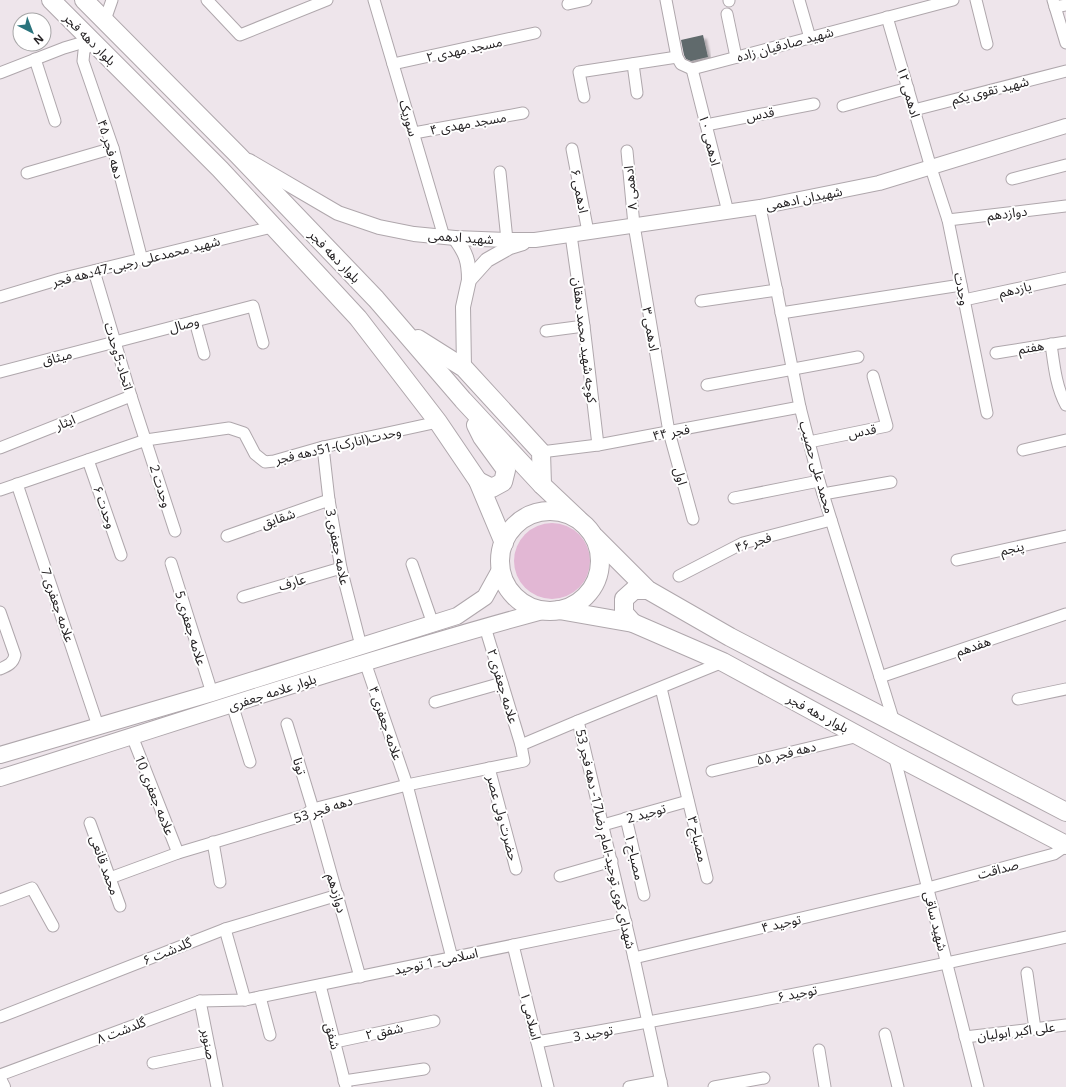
<svg xmlns="http://www.w3.org/2000/svg" width="1066" height="1087" font-family="'Open Sans','Noto Sans Arabic',sans-serif">
<defs>
<filter id="shadow"><feDropShadow dx="3.5" dy="3.5" stdDeviation="1" flood-color="#0004"/></filter>
</defs>
<rect width="100%" height="100%" fill="#eee5eb"/>
<!-- grass -->
<circle fill="#e2b7d4" cx="552" cy="561" r="38"/>
<!-- building -->
<polygon fill="#606a6c" filter="url(#shadow)" points="703,35 708,57 691,61 686,59 684,55 681,40"/>
<g fill="none" stroke-linecap="round" stroke-linejoin="round">
<!-- minor casing -->
<g stroke="#afa7ac" stroke-width="13">
<g id="minor">
<polyline points="207,0 240,35 327,0"/>
<polyline points="374,0 444,237"/>
<polyline points="666,0 677,57 681,64 692,69 953,0"/>
<polyline points="729,0 729,1"/>
<polyline points="799,0 810,38"/>
<polyline points="976,0 987,44"/>
<polyline points="1053,0 1066,43"/>
<polyline points="568,4 586,0"/>
<polyline points="1055,7 1066,5"/>
<polyline points="727,14 736,57"/>
<polyline points="887,17 931,168 948,220 987,413"/>
<polyline points="105,20 112,0"/>
<polyline points="91,40 84,51 83,61 113,148 142,260"/>
<polyline points="35,59 55,121"/>
<polyline points="393,64 535,33"/>
<polyline points="633,64 637,93"/>
<polyline points="692,69 728,212"/>
<polyline points="0,73 64,48 91,40"/>
<polyline points="584,97 579,72 677,57"/>
<polyline points="843,106 908,88"/>
<polyline points="914,110 1066,71"/>
<polyline points="706,125 814,104"/>
<polyline points="414,133 523,113"/>
<polyline points="572,149 588,232"/>
<polyline points="627,151 634,225 669,432 693,519"/>
<polyline points="500,172 507,240"/>
<polyline points="27,173 113,148"/>
<polyline points="1012,179 1066,165"/>
<polyline points="760,207 800,407 819,481 894,722"/>
<polyline points="948,220 1066,206"/>
<polyline points="571,235 584,326 598,445"/>
<polyline points="94,271 131,396 175,531"/>
<polyline points="0,297 60,279 272,227"/>
<polyline points="964,300 1066,278"/>
<polyline points="701,301 777,290"/>
<polyline points="781,313 961,285"/>
<polyline points="195,321 204,354"/>
<polyline points="546,331 584,326"/>
<path d="M 1051,344 C 1054,365 1056,387 1066,405"/>
<polyline points="996,353 1066,342"/>
<polyline points="0,372 253,306 263,343"/>
<polyline points="707,385 858,357"/>
<polyline points="809,442 887,426 873,376"/>
<polyline points="323,447 329,500 341,568 361,646"/>
<polyline points="0,448 131,396"/>
<polyline points="1023,450 1066,440"/>
<polyline points="541,452 598,445 800,407"/>
<polyline points="88,460 121,555"/>
<polyline points="17,484 98,726"/>
<polyline points="0,490 146,440 229,428 244,433 255,454 265,462 274,461 323,447 438,422"/>
<polyline points="823,494 891,482"/>
<polyline points="734,498 819,481"/>
<polyline points="227,536 329,500"/>
<polyline points="957,560 1066,536"/>
<polyline points="171,563 212,693"/>
<polyline points="412,564 433,624"/>
<polyline points="679,576 743,543 831,520"/>
<polyline points="243,597 341,568"/>
<path d="M 0,612 L 15,655 C 13,664 7,666 0,669"/>
<polyline points="365,662 407,785 452,958"/>
<polyline points="880,677 1066,614"/>
<polyline points="661,688 707,878"/>
<polyline points="1018,699 1066,689"/>
<polyline points="435,702 502,683"/>
<polyline points="232,704 250,762"/>
<polyline points="287,724 313,809 360,977"/>
<polyline points="132,736 178,853"/>
<polyline points="521,745 578,721"/>
<polyline points="894,755 978,1087"/>
<polyline points="489,768 516,869"/>
<polyline points="712,771 859,736"/>
<polyline points="626,818 644,895"/>
<polyline points="90,823 120,906"/>
<polyline points="603,825 688,801"/>
<polyline points="213,842 220,882"/>
<polyline points="560,876 612,861"/>
<polyline points="110,878 178,853 305,815 313,809 407,785 524,761 521,745 485,627"/>
<polyline points="0,900 32,888 53,926"/>
<polyline points="225,929 245,1000"/>
<polyline points="513,945 548,1087"/>
<polyline points="634,958 928,888 1054,854 1066,846"/>
<polyline points="1027,973 1035,1029"/>
<polyline points="320,985 346,1087"/>
<polyline points="260,997 270,1035"/>
<polyline points="200,1001 217,1087"/>
<polyline points="0,1017 225,929 338,895"/>
<polyline points="885,1034 898,1087"/>
<polyline points="965,1037 1066,1025"/>
<polyline points="335,1042 434,1021"/>
<path d="M 537,1042 C 714,1011 891,976 1066,937"/>
<polyline points="819,1050 825,1087"/>
<polyline points="153,1063 210,1051"/>
<polyline points="0,1075 200,1001 245,1000 626,922"/>
<polyline points="344,1081 424,1069"/>
<polyline points="629,1087 661,1081"/>
<polyline points="662,1087 634,958 578,721 723,662"/>
<polyline points="714,1087 764,1078"/>
</g>
</g>
<!-- tertiary casing -->
<g stroke="#afa7ac" stroke-width="16">
<g id="tertiary">
<polyline points="249,161 338,213 379,227 414,234 455,238 507,240 535,240 760,207 879,183 1066,126"/>
<path d="M 455,238 C 466,253 469,261 469,280"/>
<polyline points="464,368 463,307 469,280 487,260 510,247 523,243"/>
<polyline points="0,1081 3,1087"/>
</g>
</g>
<!-- secondary casing -->
<g stroke="#afa7ac" stroke-width="18">
<g id="secondary">
<polyline points="0,755 212,693 457,616 485,597 501,568"/>
<path d="M 0,778 C 182,721 362,660 546,610"/>
</g>
</g>
<!-- primary casing -->
<g stroke="#afa7ac" stroke-width="20">
<g id="primary">
<polyline points="51,0 220,169 358,318 438,422 478,481 504,543"/>
<polyline points="84,0 237,154 376,299 463,400 542,485 578,519"/>
<polyline points="418,339 464,368 541,452 542,485"/>
<polyline points="476,425 482,437 506,470 503,482 492,488 478,481"/>
<circle cx="550" cy="561" r="50"/>
<polyline points="595,537 648,590 730,637 1066,812"/>
<polyline points="559,610 633,623 723,662 894,755 1066,845"/>
<polyline points="633,623 624,613 624,599 634,590 648,590"/>
</g>
</g>
<!-- minor -->
<use href="#minor" stroke="#fff" stroke-width="11"/>
<!-- tertiary -->
<use href="#tertiary" stroke="#fff" stroke-width="14"/>
<!-- secondary -->
<use href="#secondary" stroke="#fff" stroke-width="16"/>
<!-- primary -->
<use href="#primary" stroke="#fff" stroke-width="18"/>
</g>
<g text-anchor="middle" stroke-width="4" stroke-linejoin="round" paint-order="stroke">
<!-- street labels -->
<g font-size="13" fill="#242123" stroke="#fff">
<text transform="translate(90 39) rotate(45)" y="5">بلوار دهه فجر</text>
<text transform="translate(785 44) rotate(-15)" y="5">شهید صادقیان زاده</text>
<text transform="translate(464 49) rotate(-12)" y="5">مسجد مهدی ۲</text>
<text transform="translate(990 90) rotate(-14)" y="5">شهید تقوی یکم</text>
<text transform="translate(909 92) rotate(74)" y="5">ادهمی ۱۲</text>
<text transform="translate(760 114) rotate(-11)" y="5">قدس</text>
<text transform="translate(409 118) rotate(74)" y="5">سوریک</text>
<text transform="translate(468 123) rotate(-10)" y="5">مسجد مهدی ۴</text>
<text transform="translate(710 140) rotate(76)" y="5">ادهمی ۱۰</text>
<text transform="translate(111 149) rotate(73)" y="5">دهه فجر ۴۵</text>
<text transform="translate(630 188) rotate(-95)" y="5">ادهمی ۸</text>
<text transform="translate(580 191) rotate(79)" y="5">ادهمی ۶</text>
<text transform="translate(804 198) rotate(-11)" y="5">شهیدان ادهمی</text>
<text transform="translate(1007 213) rotate(-7)" y="5">دوازدهم</text>
<text transform="translate(461 237) rotate(4)" y="5">شهید ادهمی</text>
<text transform="translate(335 256) rotate(46)" y="5">بلوار دهه فجر</text>
<text transform="translate(136 261) rotate(-14)" y="5">شهید محمدعلی رجبی-47دهه فجر</text>
<text transform="translate(962 289) rotate(79)" y="5">وحدت</text>
<text transform="translate(1015 289) rotate(-13)" y="5">یازدهم</text>
<text transform="translate(184 324) rotate(-15)" y="5">وصال</text>
<text transform="translate(651 329) rotate(80)" y="5">ادهمی ۳</text>
<text transform="translate(585 340) rotate(83)" y="5">کوچه شهید محمد دهقان</text>
<text transform="translate(1031 347) rotate(-9)" y="5">هفتم</text>
<text transform="translate(119 356) rotate(73)" y="5">اتحاد-5وحدت</text>
<text transform="translate(57 357) rotate(-15)" y="5">میثاق</text>
<text transform="translate(65 422) rotate(-22)" y="5">ایثار</text>
<text transform="translate(862 431) rotate(-11)" y="5">قدس</text>
<text transform="translate(671 432) rotate(-11)" y="5">فجر ۴۴</text>
<text transform="translate(338 445) rotate(-13)" y="5">وحدت(انارک)-51دهه فجر</text>
<text transform="translate(817 467) rotate(74)" y="5">محمد علی حصیب</text>
<text transform="translate(681 476) rotate(75)" y="5">اول</text>
<text transform="translate(161 486) rotate(72)" y="5">وحدت 2</text>
<text transform="translate(105 507) rotate(71)" y="5">وحدت ۶</text>
<text transform="translate(278 518) rotate(-19)" y="5">شقایق</text>
<text transform="translate(753 542) rotate(-18)" y="5">فجر ۴۶</text>
<text transform="translate(338 547) rotate(79)" y="5">علامه جعفری 3</text>
<text transform="translate(1012 548) rotate(-13)" y="5">پنجم</text>
<text transform="translate(292 582) rotate(-17)" y="5">عارف</text>
<text transform="translate(58 605) rotate(71)" y="5">علامه جعفری 7</text>
<text transform="translate(191 628) rotate(73)" y="5">علامه جعفری 5</text>
<text transform="translate(973 646) rotate(-19)" y="5">هفدهم</text>
<text transform="translate(503 686) rotate(73)" y="5">علامه جعفری ۲</text>
<text transform="translate(272 692) rotate(-18)" y="5">بلوار علامه جعفری</text>
<text transform="translate(818 713) rotate(28)" y="5">بلوار دهه فجر</text>
<text transform="translate(386 723) rotate(71)" y="5">علامه جعفری ۴</text>
<text transform="translate(786 753) rotate(-14)" y="5">دهه فجر ۵۵</text>
<text transform="translate(300 766) rotate(73)" y="5">تونا</text>
<text transform="translate(155 795) rotate(68)" y="5">علامه جعفری 10</text>
<text transform="translate(323 809) rotate(-18)" y="5">دهه فجر 53</text>
<text transform="translate(646 813) rotate(-16)" y="5">توحید 2</text>
<text transform="translate(503 818) rotate(75)" y="5">حضرت ولی عصر</text>
<text transform="translate(606 839) rotate(77)" y="5">شهدای کوی توحید-امام رضا17- دهه فجر 53</text>
<text transform="translate(698 839) rotate(76)" y="5">مصباح ۳</text>
<text transform="translate(635 857) rotate(77)" y="5">مصباح ۱</text>
<text transform="translate(105 865) rotate(70)" y="5">محمد قانعی</text>
<text transform="translate(998 869) rotate(-15)" y="5">صداقت</text>
<text transform="translate(337 893) rotate(74)" y="5">دوازدهم</text>
<text transform="translate(936 921) rotate(76)" y="5">شهید ساقی</text>
<text transform="translate(781 923) rotate(-13)" y="5">توحید ۴</text>
<text transform="translate(167 951) rotate(-22)" y="5">گلدشت ۶</text>
<text transform="translate(436 961) rotate(-12)" y="5">اسلامی- 1 توحید</text>
<text transform="translate(797 993) rotate(-11)" y="5">توحید ۶</text>
<text transform="translate(531 1016) rotate(76)" y="5">اسلامی ۱</text>
<text transform="translate(121 1030) rotate(-21)" y="5">گلدشت ۸</text>
<text transform="translate(384 1031) rotate(-12)" y="5">شفق ۲</text>
<text transform="translate(1016 1031) rotate(-7)" y="5">علی اکبر ابولیان</text>
<text transform="translate(593 1033) rotate(-10)" y="5">توحید 3</text>
<text transform="translate(333 1036) rotate(76)" y="5">شفق</text>
<text transform="translate(209 1044) rotate(79)" y="5">صنوبر</text>
</g>
</g>
<!-- north arrow -->
<g transform="translate(32 32) rotate(138)"><circle r="19" fill="#ffffff" stroke="#a7a6a7"/>
<path d="M0-3L7 15L0 10L-7 15Z" fill="#2a737c"/>
<text y="-6" font-size="11" font-weight="bold" text-anchor="middle" fill="#242123">N</text>
</g>
</svg>
